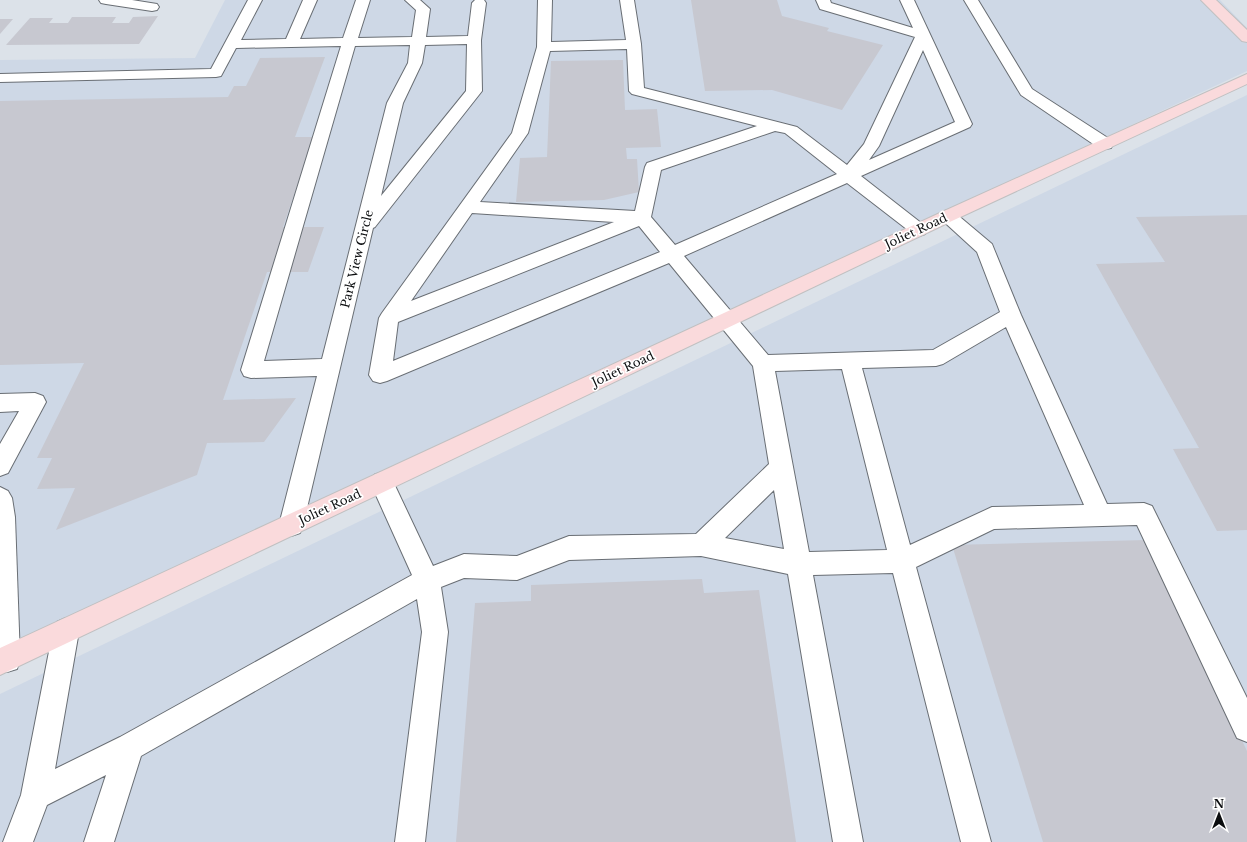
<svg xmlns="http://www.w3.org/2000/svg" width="1247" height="842" font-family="'Libre Baskerville',serif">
<rect width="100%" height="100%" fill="#dce2e9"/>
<!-- built -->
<g fill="#ced8e6">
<polygon points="225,0 1220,0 1247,28 1247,71 0,654 0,60 195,58"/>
<polygon points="1247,95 1247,842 0,842 0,694"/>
</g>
<!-- building -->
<g fill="#c7c8d0">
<polygon points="691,0 777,0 782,16 829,28 827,31 883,45 842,110 772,90 705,91"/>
<polygon points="158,16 139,44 6,45 30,18 53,18 49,23 68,23 72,17 116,17 112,23 129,23 133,17"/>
<polygon points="0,19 13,19 0,34"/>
<polygon points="325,57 295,137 314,137 283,227 324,227 308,272 267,272 223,400 296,398 264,442 207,443 197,475 56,530 75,488 37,489 52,458 37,458 84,363 0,365 0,101 228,97 234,86 246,86 260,58"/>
<polygon points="623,60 625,110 657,109 661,147 626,148 627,159 637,159 639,192 604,200 516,202 520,158 547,157 551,61"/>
<polygon points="1247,215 1247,530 1217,531 1173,449 1199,448 1096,264 1165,262 1136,217"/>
<polygon points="1147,540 1247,751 1247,842 1043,842 952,545"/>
<polygon points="702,579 704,593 759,590 796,842 456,842 475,603 531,601 531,585"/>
</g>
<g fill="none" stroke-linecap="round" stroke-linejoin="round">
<!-- minor casing -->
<g stroke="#696e74" stroke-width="2">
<g id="minor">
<polygon points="99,0 132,0 157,4 159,7 157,10 152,11 106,4 101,3"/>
<path d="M 248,0 L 262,0 L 241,40 L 286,39 L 303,0 L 317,0 L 300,39 L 343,38 L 356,0 L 370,0 L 358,38 L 412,37 L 416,10 L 405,0 L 420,0 L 430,9 L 426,37 L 468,36 L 472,3 L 475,0 L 484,0 L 486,3 L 481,40 L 482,91 L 375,227 L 373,228 L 303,525 L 300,533 L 291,536 L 282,533 L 279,525 L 317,376 L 251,378 L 244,376 L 241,370 L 341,46 L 236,48 L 221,76 L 216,77 L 0,82 L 0,74 L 211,69 ZM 467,44 L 466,91 L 381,196 L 403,103 L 422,63 L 425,45 ZM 410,45 L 408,63 L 387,103 L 322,359 L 264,361 L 355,46 Z"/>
<path d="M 538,0 L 552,0 L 551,42 L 626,40 L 620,0 L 634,0 L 641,44 L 644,88 L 797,127 L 847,165 L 864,144 L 915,37 L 820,9 L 816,0 L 830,0 L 831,3 L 913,28 L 900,0 L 914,0 L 972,124 L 970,127 L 861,176 L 925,226 L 928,230 L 925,234 L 919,236 L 913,234 L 847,183 L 684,256 L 768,355 L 933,350 L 1000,312 L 977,252 L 942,220 L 939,216 L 942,212 L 948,210 L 954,212 L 992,244 L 994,249 L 1021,315 L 1107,504 L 1144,503 L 1152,506 L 1247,698 L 1247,742 L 1237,738 L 1137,525 L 994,529 L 916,567 L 991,842 L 961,842 L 893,573 L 813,575 L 863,842 L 833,842 L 788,574 L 701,556 L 569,560 L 517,580 L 464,578 L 441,587 L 448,632 L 425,842 L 395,842 L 422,632 L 417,599 L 141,756 L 114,842 L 84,842 L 106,775 L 47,805 L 33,842 L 3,842 L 21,795 L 53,631 L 57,622 L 66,618 L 75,622 L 79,631 L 55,769 L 120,737 L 412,575 L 370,482 L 374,475 L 382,472 L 390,475 L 433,566 L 464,554 L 517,556 L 569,536 L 696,534 L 769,464 L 753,366 L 669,263 L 387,381 L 380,383 L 373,381 L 369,375 L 379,318 L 382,313 L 512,133 L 537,47 ZM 627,49 L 629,91 L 632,94 L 757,126 L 647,163 L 645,167 L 635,211 L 480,202 L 528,133 L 550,51 ZM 923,50 L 955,122 L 869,160 L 879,146 ZM 775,131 L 785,133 L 837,174 L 675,245 L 651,217 L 661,170 ZM 472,213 L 614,222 L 411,301 ZM 639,226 L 660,252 L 393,361 L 398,322 ZM 1006,327 L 1084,505 L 992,507 L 910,545 L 862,368 L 936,366 L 943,364 ZM 842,369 L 887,550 L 809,552 L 775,371 ZM 774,490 L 784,549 L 725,538 Z"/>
<polygon points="964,0 978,0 1032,89 1111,140 1113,144 1111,148 1105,149 1099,148 1021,95"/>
<polygon points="35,393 43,396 46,402 8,473 0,476 0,444 19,411 0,412 0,394"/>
<polygon points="0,487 8,491 12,498 15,517 20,659 17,669 7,672 0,670"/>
</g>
</g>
<!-- major casing -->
<g stroke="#c0c0c1" stroke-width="2">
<g id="major">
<polygon points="1201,0 1216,0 1247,30 1247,42 1242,41"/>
<polygon points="1247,74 1247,84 954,220 0,675 0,648 942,212"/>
</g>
</g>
<!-- minor -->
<use href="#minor" fill="#fff" fill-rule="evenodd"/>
<!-- major -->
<use href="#major" fill="#fadadc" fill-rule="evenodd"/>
</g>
<g text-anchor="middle" stroke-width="3.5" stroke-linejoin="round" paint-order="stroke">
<!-- street labels -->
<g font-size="12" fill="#0b0d0f" stroke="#fff">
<text transform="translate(916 231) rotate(-25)" y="4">Joliet Road</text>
<text transform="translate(357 259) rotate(-76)" y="4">Park View Circle</text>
<text transform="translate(623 369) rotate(-25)" y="4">Joliet Road</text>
<text transform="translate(330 507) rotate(-25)" y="4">Joliet Road</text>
</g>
</g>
<!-- north arrow -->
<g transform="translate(1219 814)" stroke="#ffffff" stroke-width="3" paint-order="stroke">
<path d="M0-3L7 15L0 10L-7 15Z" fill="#0b0d0f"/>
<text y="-6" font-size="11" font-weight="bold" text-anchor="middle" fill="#0b0d0f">N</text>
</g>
</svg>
